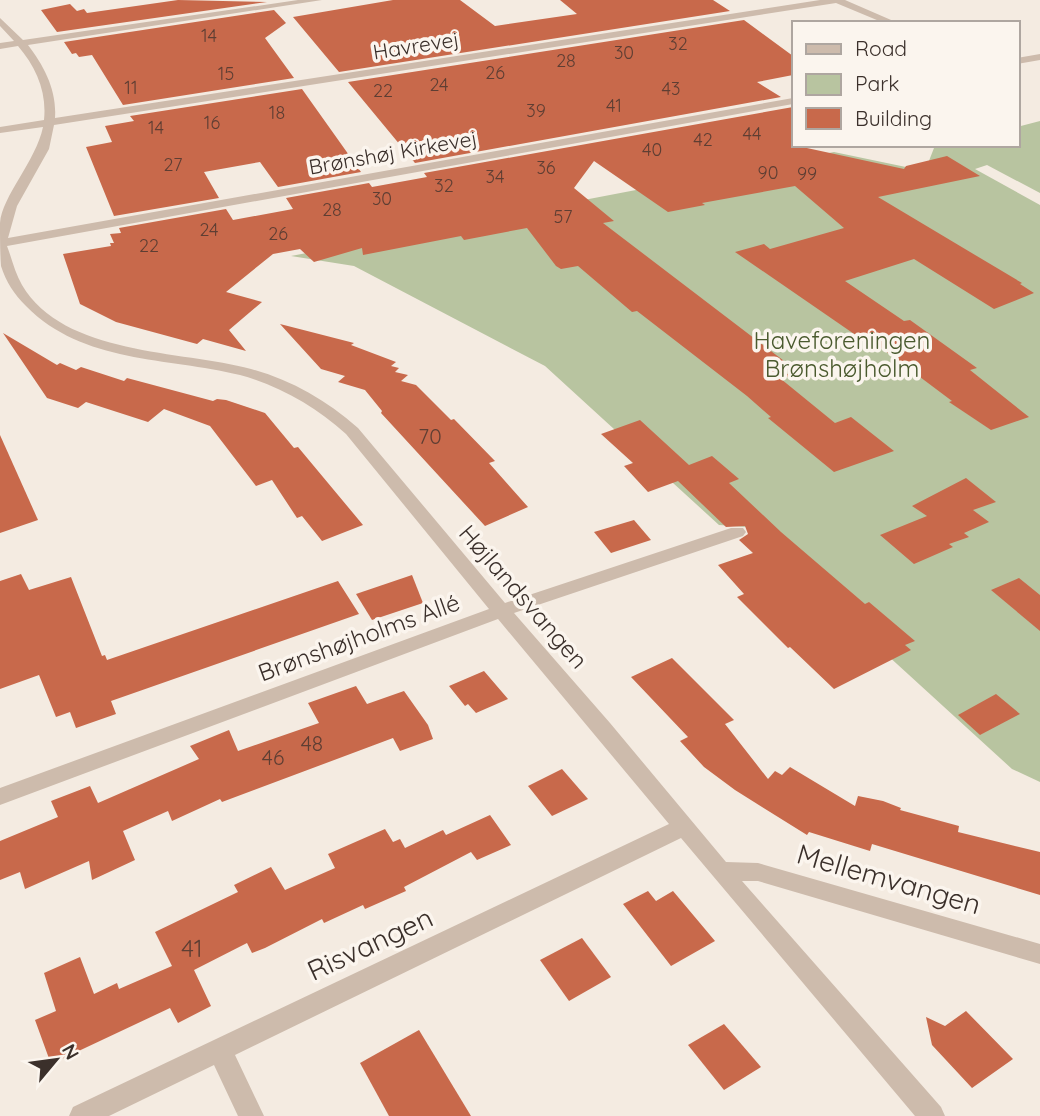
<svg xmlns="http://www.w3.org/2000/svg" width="1040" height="1116" font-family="Quicksand,sans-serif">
<rect width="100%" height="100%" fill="#f4ebe1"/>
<!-- green -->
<polygon fill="#b8c4a0" points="1040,121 1040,193 987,165 975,169 1040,205 1040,782 1012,769 747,527 719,525 545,366 354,266 291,256 834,152 925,171 934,148 1017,145 1017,127"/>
<!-- building -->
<g fill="#c8694b">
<polygon points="178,0 267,2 57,32 41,10 70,4 77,11 84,9 87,13"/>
<polygon points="393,0 460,0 495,26 577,14 560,0 713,0 730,11 339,72 293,17"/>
<polygon points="274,10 286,23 265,38 294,78 123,105 92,55 79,57 76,53 72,54 64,42"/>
<polygon points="744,20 793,56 793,75 757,82 781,97 415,163 348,82"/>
<polygon points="302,89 361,172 278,187 260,162 204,172 219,198 114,216 86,147 112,142 105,126 134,121 130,116"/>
<polygon points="793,107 793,145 904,169 906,166 947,156 980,176 878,197 1022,283 1020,284 1034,293 994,309 914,259 845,281 904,321 910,320 977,368 970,370 1029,417 991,430 949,402 952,401 880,347 873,347 735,252 764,244 770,249 844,228 795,186 702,203 705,205 668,212 594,161 574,188 614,221 603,223 788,364 778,367 790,376 781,379 835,423 851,417 894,451 834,472 768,418 771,417 747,396 637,311 632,312 578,266 561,269 556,266 527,228 464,240 461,236 363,255 362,248 314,262 300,249 273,254 226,292 262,302 229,330 246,351 203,339 197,344 116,322 80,304 63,254 111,246 110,243 114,243 110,234 121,233 119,228 226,209 233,220 293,209 286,198 369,183 372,187 427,177 424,173"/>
<polygon points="280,324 354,343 351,345 396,362 391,366 399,368 395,372 408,375 401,381 416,385 451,420 454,419 495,461 489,463 528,507 485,526 381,413 382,411 365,390 338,382 345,376 321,369"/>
<polygon points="3,333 57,365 60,363 76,370 81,367 124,381 127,378 213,401 217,399 226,400 265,413 294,448 298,447 363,525 322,541 302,516 297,518 272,480 256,486 210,426 164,409 148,422 86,402 78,408 47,398"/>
<polygon points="640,420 689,465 712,456 739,479 729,483 781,532 865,604 869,602 915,641 905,645 911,650 834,689 790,647 788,648 737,597 744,594 718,565 753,553 739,540 748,534 745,526 726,527 678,481 648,492 624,466 633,463 601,434"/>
<polygon points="0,435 38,520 0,533"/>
<polygon points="966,478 996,502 973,510 989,522 964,533 969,537 949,544 953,547 914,564 880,535 927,516 912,506"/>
<polygon points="634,520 651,540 611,553 594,532"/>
<polygon points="21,574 29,590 71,577 102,656 105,655 107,660 338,581 359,614 111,701 116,714 76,728 70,712 56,717 39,675 0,689 0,581"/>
<polygon points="412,575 423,603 372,620 356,594"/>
<polygon points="1019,578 1040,595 1040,631 991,590"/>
<polygon points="672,658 734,720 725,724 768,779 775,771 782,775 790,767 855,806 858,796 883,801 901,808 900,810 959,826 958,832 1040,852 1040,895 872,844 870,851 809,832 807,835 735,790 704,767 680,741 688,737 631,677"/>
<polygon points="484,671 508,699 476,713 468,704 465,706 449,686"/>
<polygon points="356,686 367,704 404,691 428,725 433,739 400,751 393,738 222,802 220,799 172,821 168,811 123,831 135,860 92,880 89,861 25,889 20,872 0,880 0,841 58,817 51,801 90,786 98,803 199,759 190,746 229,730 238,751 319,723 308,703"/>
<polygon points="996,694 1020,714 980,735 958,715"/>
<polygon points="562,769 588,799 552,816 528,786"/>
<polygon points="490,815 511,845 477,860 471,852 404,887 406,891 365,909 363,905 324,923 322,919 265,948 252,953 247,943 194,970 211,1006 178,1023 170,1008 51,1064 35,1020 56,1011 44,973 80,957 94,994 117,983 119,989 172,966 155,932 238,892 234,885 271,867 285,890 335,868 328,854 385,829 393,842 400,839 405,848 443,830 446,835"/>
<polygon points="648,891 656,901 673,891 715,941 671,966 623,904"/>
<polygon points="582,938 611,977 569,1001 540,960"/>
<polygon points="966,1011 1013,1059 972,1088 932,1045 926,1017 945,1026"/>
<polygon points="724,1024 761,1067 724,1090 688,1045"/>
<polygon points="419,1030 471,1116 389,1116 360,1063"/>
</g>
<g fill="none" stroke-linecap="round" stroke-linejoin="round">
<!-- minor -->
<g fill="#cdbbac" fill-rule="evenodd">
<path d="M 298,0 L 322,0 L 28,45 C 44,66 57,90 55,118 L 820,0 L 845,0 L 898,23 L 884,23 L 836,3 L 54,125 L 49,149 L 17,206 L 8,238 L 793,98 L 793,104 L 7,246 C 12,259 15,273 22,285 C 64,356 181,350 251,369 C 291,380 326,400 358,428 L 505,603 L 731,528 L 743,528 L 746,532 L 743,536 L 514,613 L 610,723 L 726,862 L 758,863 L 1040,944 L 1040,964 L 758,881 L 742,881 L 941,1107 L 945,1116 L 915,1116 L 681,838 L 235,1055 L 264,1116 L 238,1116 L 214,1065 L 109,1116 L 69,1116 L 73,1107 L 669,824 L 498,619 L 0,805 L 0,788 L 489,609 L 346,434 C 316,407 280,386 240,375 C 167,357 83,364 26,306 C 14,294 6,282 1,266 C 0,253 0,236 0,223 C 2,196 36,161 43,127 L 0,133 L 0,127 L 44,120 C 47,92 36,67 18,46 L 0,49 L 0,43 L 14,41 L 0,26 L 0,18 L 23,40 Z"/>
<polygon points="1040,54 1040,60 1017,64 1017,58"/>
</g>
</g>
<g text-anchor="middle" stroke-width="7" stroke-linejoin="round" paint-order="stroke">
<!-- far-number labels -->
<g font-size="18" fill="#5e3e33">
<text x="209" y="42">14</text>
<text x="678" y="50">32</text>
<text x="624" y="59">30</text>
<text x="566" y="67">28</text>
<text x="495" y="79">26</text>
<text x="226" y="80">15</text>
<text x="439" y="91">24</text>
<text x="131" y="94">11</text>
<text x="671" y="95">43</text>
<text x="383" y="97">22</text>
<text x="614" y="112">41</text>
<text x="536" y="117">39</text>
<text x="277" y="119">18</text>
<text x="212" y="129">16</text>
<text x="156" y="134">14</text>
<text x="752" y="140">44</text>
<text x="703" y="146">42</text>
<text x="652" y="156">40</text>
<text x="173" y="171">27</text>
<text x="546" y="174">36</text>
<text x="768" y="179">90</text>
<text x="807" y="180">99</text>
<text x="495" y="183">34</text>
<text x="444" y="192">32</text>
<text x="382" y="205">30</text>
<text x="332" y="216">28</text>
<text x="563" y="223">57</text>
<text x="209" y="236">24</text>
<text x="278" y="240">26</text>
<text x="149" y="252">22</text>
</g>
<!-- far-street labels -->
<g font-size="21" fill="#3b302b" stroke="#fbf5ee">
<text transform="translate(416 46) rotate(-9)" y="7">Havrevej</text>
<text transform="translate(393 153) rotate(-10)" y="7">Brønshøj Kirkevej</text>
</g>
<!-- number labels -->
<g font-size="21" fill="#5e3e33">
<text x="430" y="444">70</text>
<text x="312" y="751">48</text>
<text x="273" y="765">46</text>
</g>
<!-- park labels -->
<g font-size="24" fill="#4a5a2e" stroke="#fbf5ee">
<text x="842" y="349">Haveforeningen<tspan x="842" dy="28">Brønshøjholm</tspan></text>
</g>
<!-- street labels -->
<g font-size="24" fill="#3b302b" stroke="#fbf5ee">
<text transform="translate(523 597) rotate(49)" y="8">Højlandsvangen</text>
<text transform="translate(359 638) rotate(-20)" y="8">Brønshøjholms Allé</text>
</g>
<!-- near-number labels -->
<g font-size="24" fill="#5e3e33">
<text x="192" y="957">41</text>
</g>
<!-- near-street labels -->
<g font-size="28" fill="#3b302b" stroke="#fbf5ee">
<text transform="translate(889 879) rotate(16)" y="10">Mellemvangen</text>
<text transform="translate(370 944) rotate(-25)" y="10">Risvangen</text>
</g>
</g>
<!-- legend -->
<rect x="792" y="21" width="228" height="126" fill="#fbf5ee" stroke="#aea6a0" stroke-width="2"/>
<rect x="806" y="44" width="35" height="10" fill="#cdbbac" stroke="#aea6a0" stroke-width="2"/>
<text x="855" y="56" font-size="21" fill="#3b302b">Road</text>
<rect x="806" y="74" width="35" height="21" fill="#b8c4a0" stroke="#aea6a0" stroke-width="2"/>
<text x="855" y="91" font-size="21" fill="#3b302b">Park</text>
<rect x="806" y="108" width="35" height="21" fill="#c8694b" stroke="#aea6a0" stroke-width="2"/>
<text x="855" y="126" font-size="21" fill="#3b302b">Building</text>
<!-- north arrow -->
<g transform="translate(56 1060) rotate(61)" stroke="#fbf5ee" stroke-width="5" paint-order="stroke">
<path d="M0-5L12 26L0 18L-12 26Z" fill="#3b302b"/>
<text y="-10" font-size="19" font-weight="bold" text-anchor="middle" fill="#3b302b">N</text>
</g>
</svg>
